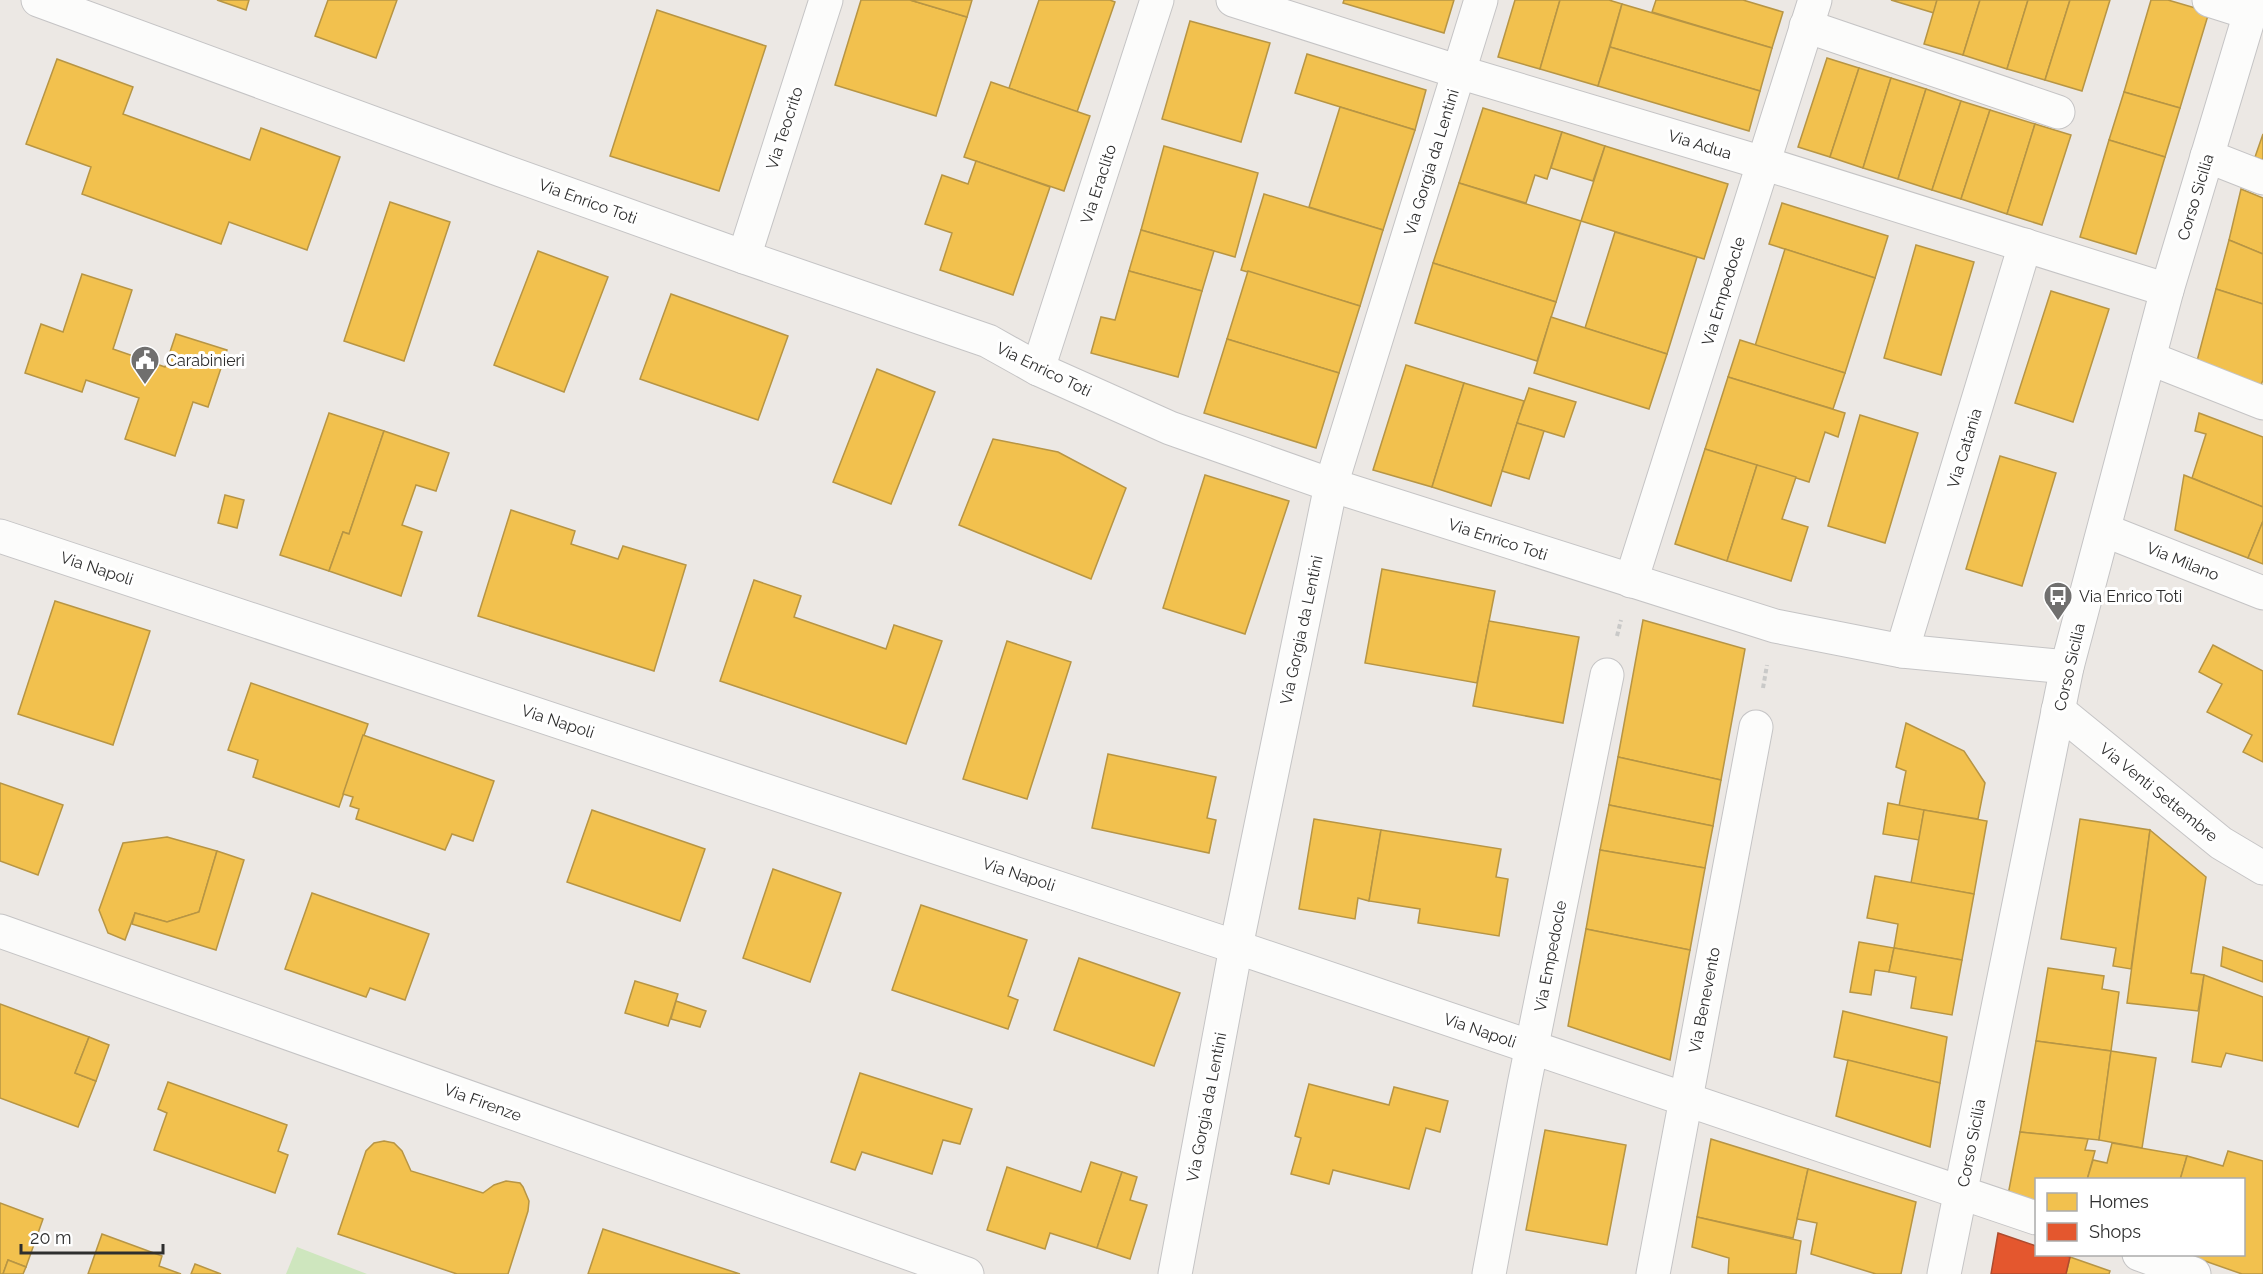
<svg xmlns="http://www.w3.org/2000/svg" width="2263" height="1274" font-family="Raleway,sans-serif">
<rect width="100%" height="100%" fill="#ece8e4"/>
<!-- green -->
<polygon fill="#cee6be" points="297,1247 367,1274 286,1274"/>
<!-- homes -->
<g fill="#f2c14e" stroke="#b79544" stroke-width="1.5">
<polygon points="217,0 249,0 246,10"/>
<polygon points="328,0 397,0 376,58 315,36"/>
<polygon points="861,0 910,0 967,17 936,116 835,85"/>
<polygon points="910,0 972,0 967,17"/>
<polygon points="1039,0 1110,0 1115,2 1077,112 1009,88"/>
<polygon points="1344,0 1454,0 1444,33 1343,3"/>
<polygon points="1515,0 1560,0 1540,69 1498,57"/>
<polygon points="1560,0 1609,0 1622,4 1598,86 1540,69"/>
<polygon points="1656,0 1743,0 1783,12 1772,48 1652,12"/>
<polygon points="1891,0 1937,0 1934,13"/>
<polygon points="1937,0 1980,0 1963,55 1924,44"/>
<polygon points="1980,0 2028,0 2007,69 1963,55"/>
<polygon points="2028,0 2070,0 2045,80 2007,69"/>
<polygon points="2070,0 2110,0 2082,91 2045,80"/>
<polygon points="2151,0 2168,0 2209,12 2180,108 2124,92"/>
<polygon points="1622,4 1772,48 1760,91 1610,47"/>
<polygon points="657,10 766,46 719,191 610,156"/>
<polygon points="1190,21 1270,43 1241,142 1162,119"/>
<polygon points="1610,47 1760,91 1749,131 1598,86"/>
<polygon points="1307,54 1426,90 1415,130 1295,93"/>
<polygon points="1827,58 1859,68 1830,157 1798,147"/>
<polygon points="57,59 133,87 123,114 250,160 261,128 340,157 307,250 229,222 221,244 82,194 91,167 26,144"/>
<polygon points="1859,68 1891,78 1863,168 1830,157"/>
<polygon points="1891,78 1926,89 1898,179 1863,168"/>
<polygon points="991,82 1090,116 1064,191 964,157"/>
<polygon points="1926,89 1961,101 1932,190 1898,179"/>
<polygon points="2124,92 2180,108 2165,157 2109,140"/>
<polygon points="1961,101 1990,110 1961,199 1932,190"/>
<polygon points="1340,107 1415,130 1383,230 1309,207"/>
<polygon points="1483,108 1562,132 1547,179 1535,175 1526,203 1459,183"/>
<polygon points="1990,110 2035,124 2007,214 1961,199"/>
<polygon points="2035,124 2071,135 2042,225 2007,214"/>
<polygon points="1562,132 1605,146 1593,181 1551,168"/>
<polygon points="2263,134 2263,160 2255,157"/>
<polygon points="2109,140 2165,157 2136,254 2080,237"/>
<polygon points="1164,146 1258,173 1235,257 1141,230"/>
<polygon points="1605,146 1728,184 1704,259 1581,221"/>
<polygon points="976,161 1050,187 1013,295 940,270 952,233 925,224 942,175 968,184"/>
<polygon points="1459,183 1581,221 1556,302 1433,263"/>
<polygon points="2241,189 2263,198 2263,254 2229,240"/>
<polygon points="1264,194 1383,230 1360,306 1241,270"/>
<polygon points="390,202 450,222 404,361 344,341"/>
<polygon points="1782,203 1888,236 1875,278 1769,244"/>
<polygon points="1141,230 1214,251 1202,291 1129,271"/>
<polygon points="1615,232 1697,257 1667,354 1585,328"/>
<polygon points="2229,240 2263,254 2263,304 2216,289"/>
<polygon points="1916,245 1974,262 1941,375 1884,358"/>
<polygon points="1785,249 1875,278 1845,373 1755,346"/>
<polygon points="538,251 608,277 564,392 494,365"/>
<polygon points="1433,263 1556,302 1537,361 1415,323"/>
<polygon points="1129,271 1202,291 1178,377 1091,353 1101,317 1115,320"/>
<polygon points="1248,271 1360,306 1339,373 1227,339"/>
<polygon points="82,274 132,290 113,349 165,367 176,334 227,350 208,407 193,402 175,456 125,439 139,398 86,380 82,392 25,373 41,324 63,332"/>
<polygon points="2216,289 2263,304 2263,380 2261,385 2197,361"/>
<polygon points="2051,291 2109,309 2073,422 2015,403"/>
<polygon points="671,294 788,336 758,420 640,379"/>
<polygon points="1551,317 1667,354 1649,409 1534,373"/>
<polygon points="1227,339 1339,373 1316,448 1204,413"/>
<polygon points="1740,340 1845,373 1833,409 1728,377"/>
<polygon points="1406,365 1464,383 1432,487 1373,470"/>
<polygon points="877,369 935,392 891,504 833,482"/>
<polygon points="1728,377 1845,413 1838,437 1825,432 1809,482 1705,449"/>
<polygon points="1464,383 1524,401 1491,506 1432,487"/>
<polygon points="1529,388 1576,402 1564,437 1517,423"/>
<polygon points="329,413 384,431 349,534 343,532 329,571 280,555"/>
<polygon points="2199,413 2263,437 2263,507 2192,478 2206,434 2195,431"/>
<polygon points="1860,415 1918,433 1885,543 1828,526"/>
<polygon points="1517,423 1544,431 1529,479 1502,471"/>
<polygon points="384,431 449,453 436,491 416,485 402,525 422,532 401,596 329,571 343,532 349,534"/>
<polygon points="993,439 1058,452 1126,488 1091,579 959,525"/>
<polygon points="1705,449 1757,465 1727,561 1675,544"/>
<polygon points="2000,456 2056,473 2022,586 1966,569"/>
<polygon points="1757,465 1796,477 1782,519 1808,527 1791,581 1727,561"/>
<polygon points="1205,475 1289,501 1245,634 1163,608"/>
<polygon points="2184,475 2263,507 2263,521 2248,558 2175,530"/>
<polygon points="225,495 244,500 237,528 218,523"/>
<polygon points="511,510 575,531 571,544 618,559 623,546 686,565 654,671 478,616"/>
<polygon points="2263,521 2263,564 2248,558"/>
<polygon points="1382,569 1495,591 1477,683 1365,663"/>
<polygon points="754,580 801,596 794,617 886,649 894,625 942,641 906,744 720,681"/>
<polygon points="55,601 150,631 113,745 18,714"/>
<polygon points="1643,620 1745,649 1721,780 1618,757"/>
<polygon points="1489,621 1579,637 1563,723 1473,706"/>
<polygon points="1007,641 1071,662 1027,799 963,779"/>
<polygon points="2213,645 2263,671 2263,762 2243,752 2252,735 2207,712 2222,684 2199,672"/>
<polygon points="251,683 368,724 339,807 253,777 258,760 228,750"/>
<polygon points="1906,723 1964,751 1985,783 1978,819 1899,806 1906,771 1896,767"/>
<polygon points="363,735 494,781 473,841 452,834 445,850 356,819 359,809 350,806 353,797 343,794"/>
<polygon points="1108,754 1216,777 1207,818 1216,820 1209,853 1092,828"/>
<polygon points="1618,757 1721,780 1713,826 1609,805"/>
<polygon points="0,783 63,805 38,875 0,861"/>
<polygon points="1888,803 1924,810 1919,840 1883,834"/>
<polygon points="1609,805 1713,826 1705,868 1600,850"/>
<polygon points="592,810 705,849 680,921 567,882"/>
<polygon points="1924,810 1987,821 1974,894 1911,883"/>
<polygon points="1314,819 1381,830 1369,901 1358,898 1355,919 1299,909"/>
<polygon points="2080,819 2150,830 2131,969 2113,966 2116,948 2061,939"/>
<polygon points="1381,830 1501,849 1496,877 1508,879 1499,936 1418,923 1420,909 1369,901"/>
<polygon points="2150,830 2206,877 2191,973 2204,975 2198,1011 2127,1003"/>
<polygon points="167,837 217,851 199,912 167,922 135,913 125,940 108,933 99,910 123,843"/>
<polygon points="1600,850 1705,868 1690,950 1586,929"/>
<polygon points="217,851 244,860 216,950 132,924 135,913 167,922 199,912"/>
<polygon points="773,869 841,893 810,982 743,958"/>
<polygon points="1875,876 1974,894 1962,960 1894,948 1898,924 1867,918"/>
<polygon points="312,893 429,934 405,1000 370,988 366,997 285,969"/>
<polygon points="921,905 1027,940 1008,996 1018,1000 1008,1029 892,990"/>
<polygon points="1586,929 1690,950 1670,1060 1568,1026"/>
<polygon points="1859,942 1894,948 1889,972 1875,970 1871,995 1850,992"/>
<polygon points="2223,947 2263,961 2263,982 2221,966"/>
<polygon points="1894,948 1962,960 1952,1015 1911,1008 1916,977 1889,972"/>
<polygon points="1079,958 1180,993 1154,1066 1054,1030"/>
<polygon points="2048,968 2104,976 2102,989 2119,992 2111,1051 2036,1041"/>
<polygon points="2204,975 2263,997 2263,1061 2226,1053 2221,1067 2192,1062"/>
<polygon points="635,981 678,994 668,1026 625,1013"/>
<polygon points="676,1001 706,1011 700,1027 671,1019"/>
<polygon points="0,1004 89,1037 75,1073 96,1081 78,1127 0,1098"/>
<polygon points="1843,1011 1947,1037 1940,1083 1834,1057"/>
<polygon points="89,1037 109,1045 96,1081 75,1073"/>
<polygon points="2036,1041 2111,1051 2099,1140 2020,1132"/>
<polygon points="2111,1051 2156,1058 2142,1148 2099,1140"/>
<polygon points="1848,1060 1940,1083 1930,1147 1836,1116"/>
<polygon points="860,1073 972,1109 960,1144 943,1140 932,1174 862,1152 855,1170 831,1162"/>
<polygon points="168,1082 287,1125 278,1151 288,1155 275,1193 154,1150 167,1113 158,1109"/>
<polygon points="1309,1084 1389,1105 1394,1087 1448,1101 1440,1132 1426,1128 1409,1189 1333,1170 1329,1184 1291,1174 1301,1138 1295,1136"/>
<polygon points="1545,1130 1626,1145 1607,1245 1526,1230"/>
<polygon points="2020,1132 2088,1139 2085,1150 2095,1151 2087,1180 2036,1180 2036,1204 2008,1195"/>
<polygon points="1711,1139 1808,1169 1793,1238 1697,1217"/>
<polygon points="384,1141 394,1143 402,1151 411,1171 483,1193 494,1185 506,1181 520,1183 523,1187 529,1201 528,1211 508,1274 457,1274 338,1234 366,1151 374,1143"/>
<polygon points="2112,1143 2187,1156 2180,1180 2087,1180 2093,1160 2107,1163"/>
<polygon points="2228,1151 2263,1161 2263,1274 2242,1274 2185,1254 2244,1254 2244,1180 2180,1180 2187,1156 2223,1166"/>
<polygon points="1091,1162 1122,1172 1097,1248 1050,1233 1045,1249 987,1230 1007,1167 1081,1192"/>
<polygon points="1808,1169 1916,1202 1901,1274 1876,1274 1811,1254 1817,1223 1797,1219"/>
<polygon points="1122,1172 1137,1177 1130,1200 1147,1205 1130,1259 1097,1248"/>
<polygon points="0,1203 43,1219 26,1267 8,1260 3,1274 0,1274"/>
<polygon points="1697,1217 1801,1241 1796,1274 1728,1274 1729,1258 1692,1247"/>
<polygon points="603,1229 740,1274 588,1274"/>
<polygon points="102,1234 162,1256 159,1266 181,1274 88,1274"/>
<polygon points="2070,1257 2110,1271 2109,1274 2066,1274"/>
<polygon points="8,1260 26,1267 23,1274 3,1274"/>
<polygon points="195,1264 221,1274 191,1274"/>
</g>
<!-- shops -->
<polygon fill="#e4572e" stroke="#ad4b2e" stroke-width="1.5" points="1998,1233 2036,1246 2036,1254 2061,1254 2070,1257 2066,1274 1991,1274"/>
<g fill="none" stroke-linecap="round" stroke-linejoin="round">
<!-- minor casing -->
<g stroke="#c5c4c5" stroke-width="35">
<g id="minor">
<polyline points="38,0 501,170 744,257 988,341 1038,369 1170,428 1331,485 1775,626 1902,651 2067,667"/>
<polyline points="1233,0 1459,72 1763,163 2167,290"/>
<polyline points="2209,0 2250,13"/>
<polyline points="1806,26 2058,112"/>
<polyline points="2207,156 2263,178"/>
<polyline points="744,257 826,0"/>
<polyline points="2149,358 2263,403"/>
<polyline points="1038,369 1157,0"/>
<polyline points="2104,530 2263,593"/>
<polyline points="0,536 1236,947 2036,1218"/>
<polyline points="1631,581 1815,0"/>
<polyline points="1902,651 2025,245"/>
<polyline points="2058,710 2221,843 2263,868"/>
<polyline points="0,931 967,1274"/>
<polyline points="2139,1254 2194,1274"/>
<polyline points="1175,1274 1236,947 1331,485 1481,0"/>
<polyline points="1489,1274 1524,1085 1607,675"/>
<polyline points="1653,1274 1756,727"/>
</g>
</g>
<!-- secondary casing -->
<g stroke="#c5c4c5" stroke-width="35">
<polyline id="secondary" points="1944,1274 2067,667 2167,290 2254,0"/>
</g>
<!-- path -->
<g stroke="#c9c9c8" stroke-width="4" stroke-dasharray="4.5 3" stroke-linecap="butt">
<polyline points="1617,636 1621,620"/>
<polyline points="1763,688 1767,665"/>
</g>
<!-- minor -->
<use href="#minor" stroke="#fcfcfb" stroke-width="33"/>
<!-- secondary -->
<use href="#secondary" stroke="#fcfcfb" stroke-width="33"/>
</g>
<!-- icons -->
<defs>
<g id="civic-pin" transform="scale(1.5)"><path d="M0 17L-7.5 6A9.5 9.5 0 1 1 7.5 6Z" fill="#706f6e" stroke="#fff"/><path d="M-.6-6.5H3V-4.5H.6V-3L4-1V1h2V6H-6V1h2V-1L-.6-3ZM-1.2 2.5V6h2.4V2.5Z" fill="#fff"/></g>
<g id="bus-pin" transform="scale(1.5)"><path d="M0 17L-7.5 6A9.5 9.5 0 1 1 7.5 6Z" fill="#706f6e" stroke="#fff"/><path d="M-5-6H5V4H4V6H2V4H-2V6H-4V4H-5ZM-3.5-4V0h7V-4ZM-3.5 1.2v1.5H-2V1.2ZM2 1.2v1.5H3.5V1.2Z" fill="#fff"/></g>
</defs>
<g fill-rule="evenodd">
<use href="#civic-pin" x="145" y="360"/>
<use href="#bus-pin" x="2058" y="596"/>
</g>
<g text-anchor="middle" stroke-width="6" stroke-linejoin="round" paint-order="stroke">
<!-- street labels -->
<g font-size="16" fill="#2e2e2e" stroke="#fff">
<text transform="translate(784 128) rotate(-72)" y="6">Via Teocrito</text>
<text transform="translate(1700 144) rotate(17)" y="6">Via Adua</text>
<text transform="translate(1431 162) rotate(-73)" y="6">Via Gorgia da Lentini</text>
<text transform="translate(1098 184) rotate(-72)" y="6">Via Eraclito</text>
<text transform="translate(2195 197) rotate(-73)" y="6">Corso Sicilia</text>
<text transform="translate(588 201) rotate(20)" y="6">Via Enrico Toti</text>
<text transform="translate(1723 291) rotate(-73)" y="6">Via Empedocle</text>
<text transform="translate(1044 369) rotate(26)" y="6">Via Enrico Toti</text>
<text transform="translate(1964 448) rotate(-73)" y="6">Via Catania</text>
<text transform="translate(1498 539) rotate(18)" y="6">Via Enrico Toti</text>
<text transform="translate(2183 561) rotate(22)" y="6">Via Milano</text>
<text transform="translate(97 568) rotate(18)" y="6">Via Napoli</text>
<text transform="translate(1301 630) rotate(-78)" y="6">Via Gorgia da Lentini</text>
<text transform="translate(2069 667) rotate(-77)" y="6">Corso Sicilia</text>
<text transform="translate(558 721) rotate(18)" y="6">Via Napoli</text>
<text transform="translate(2159 792) rotate(39)" y="6">Via Venti Settembre</text>
<text transform="translate(1019 874) rotate(18)" y="6">Via Napoli</text>
<text transform="translate(1550 956) rotate(-79)" y="6">Via Empedocle</text>
<text transform="translate(1704 1000) rotate(-79)" y="6">Via Benevento</text>
<text transform="translate(1480 1030) rotate(19)" y="6">Via Napoli</text>
<text transform="translate(483 1102) rotate(20)" y="6">Via Firenze</text>
<text transform="translate(1206 1107) rotate(-79)" y="6">Via Gorgia da Lentini</text>
<text transform="translate(1971 1143) rotate(-79)" y="6">Corso Sicilia</text>
</g>
<!-- poi labels -->
<g font-size="16" fill="#2e2e2e" stroke="#fff" text-anchor="start">
<text x="166" y="366">Carabinieri</text>
<text x="2079" y="602">Via Enrico Toti</text>
</g>
</g>
<!-- legend -->
<rect x="2035" y="1178" width="210" height="78" fill="#ffffff" stroke="#ababab" stroke-width="1.5"/>
<rect x="2047" y="1193" width="30" height="18" fill="#f2c14e" stroke="#ababab" stroke-width="1.5"/>
<text x="2089" y="1208" font-size="18" fill="#2e2e2e">Homes</text>
<rect x="2047" y="1223" width="30" height="18" fill="#e4572e" stroke="#ababab" stroke-width="1.5"/>
<text x="2089" y="1238" font-size="18" fill="#2e2e2e">Shops</text>
<!-- scale -->
<path d="M21 1244v9h142v-9" fill="none" stroke="#2e2e2e" stroke-width="3"/>
<text x="30" y="1244" font-size="18" fill="#2e2e2e" stroke="#ffffff" stroke-width="4.5" paint-order="stroke">20 m</text>
</svg>
